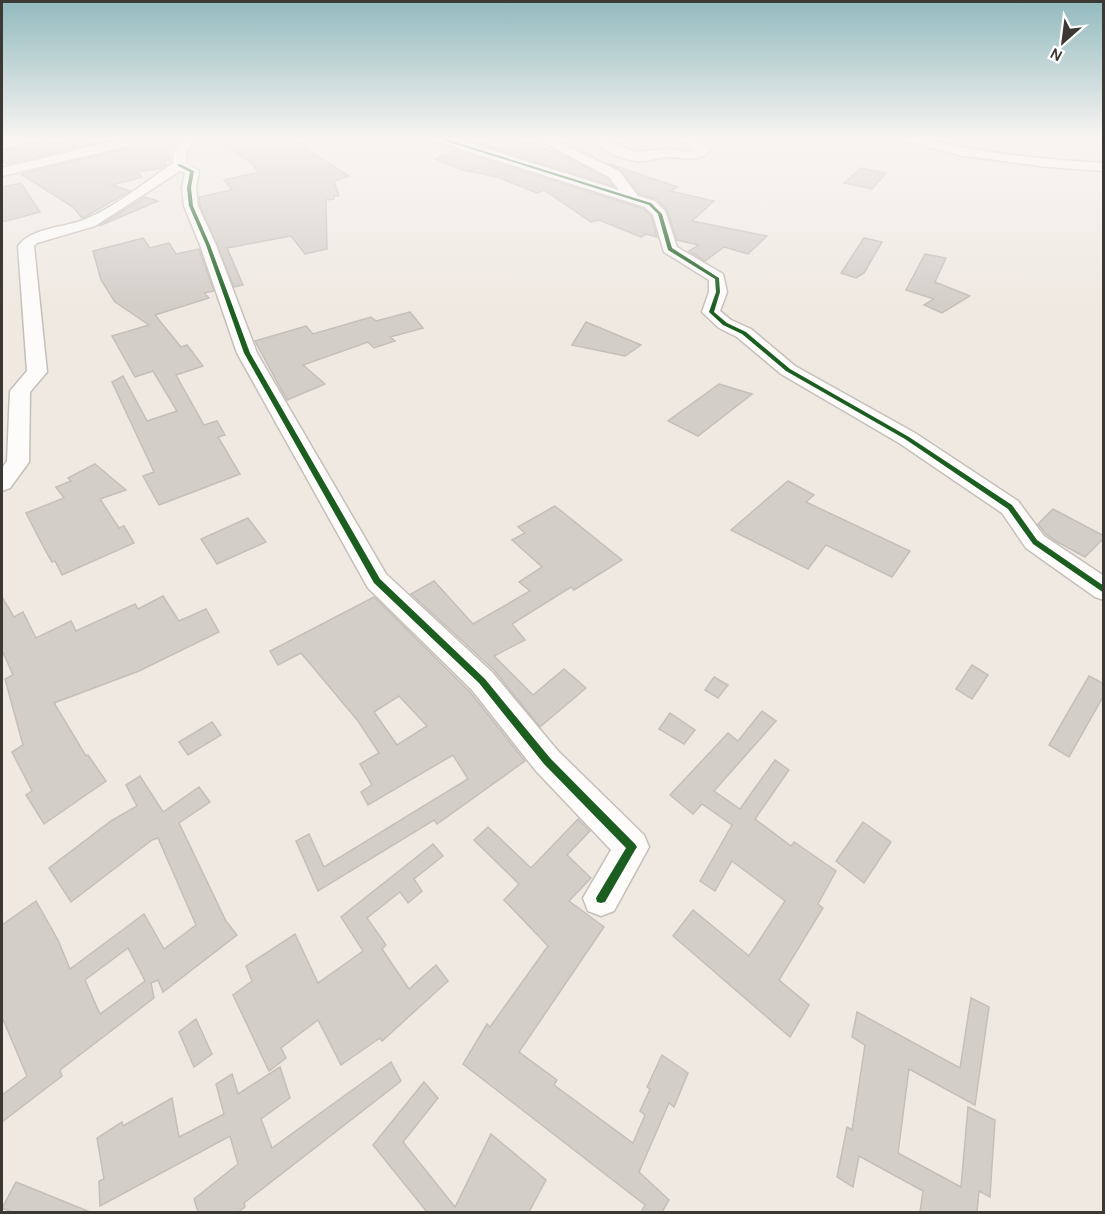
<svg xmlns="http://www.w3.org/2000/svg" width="1105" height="1214" font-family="Karla,sans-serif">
<rect width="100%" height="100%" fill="#f0e9e2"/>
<!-- building -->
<g fill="#d4cec9" stroke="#c5beb9" stroke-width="1.5" fill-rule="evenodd">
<polygon points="80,137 120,137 7,164 2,161 2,151 37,142 39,139 45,138 46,145"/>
<polygon points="123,137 163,137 170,160 164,160 166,165 161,168 137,172 142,177 112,185 130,191 85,217 82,218 73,207 21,174 128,148 130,142"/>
<polygon points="213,137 287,137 349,176 334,181 339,196 334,196 334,199 326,200 327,249 305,254 291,236 227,248 243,285 234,287 200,205 199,197 232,190 224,180 260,172 254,168 257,167"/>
<polygon points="477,142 499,149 509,144 516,146 526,142 567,157 608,179 613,186 475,143"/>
<polygon points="456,150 644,209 651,216 657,237 646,234 641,237 599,220 591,222 544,190 537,193 497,177 463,170 435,159"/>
<polygon points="607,163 677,187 670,191 714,201 692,221 767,236 748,254 724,247 705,261 689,251 699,245 677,240 667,210 657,199 639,194 621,170"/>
<polygon points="861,168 886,173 872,189 844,183"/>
<polygon points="21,183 40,212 2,222 2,187"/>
<polygon points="145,197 158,201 99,226"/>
<polygon points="143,238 150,248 169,243 176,254 199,249 214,291 204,293 209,298 155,315 181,347 187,345 203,366 176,375 204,425 217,421 225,435 218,437 240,474 159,505 143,476 154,472 112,382 123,376 147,421 177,411 153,371 135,377 112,336 149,325 115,302 101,280 93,251"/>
<polygon points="864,238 882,242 864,273 856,278 841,273"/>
<polygon points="925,254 946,258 935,282 970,296 942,313 924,305 934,299 906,290"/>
<polygon points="410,312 423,328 390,337 395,341 374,348 368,342 303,365 325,384 287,400 255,341 306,326 313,334 371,317 376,321"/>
<polygon points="586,322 641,345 625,356 572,345"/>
<polygon points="719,384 752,394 698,436 668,421"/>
<polygon points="95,464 126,490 100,499 119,528 124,526 134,543 62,575 55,561 52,562 45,550 26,513 64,498 56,487 71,481 68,478"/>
<polygon points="788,481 814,495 806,502 910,551 892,577 826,545 808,569 731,530"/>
<polygon points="555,506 622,560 574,590 571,587 512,624 525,640 494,656 533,695 564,669 586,688 540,727 494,670 411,594 434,581 473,624 530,591 519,582 542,567 512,540 525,533 518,527"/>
<polygon points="1053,509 1104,536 1104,538 1085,557 1054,540 1046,534 1038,524"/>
<polygon points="248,518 266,542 217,564 201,539"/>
<polygon points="163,596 179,621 206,609 219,632 139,671 54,703 86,756 88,755 106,781 44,824 26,795 32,791 12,752 23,745 5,679 13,675 2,650 2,597 14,617 23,612 36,638 71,621 76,631 135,604 138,609"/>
<path d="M 374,597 L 470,692 L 525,761 L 437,824 L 434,820 L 318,891 L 296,841 L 309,834 L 324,867 L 468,779 L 453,755 L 368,805 L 361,792 L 372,785 L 360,764 L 379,753 L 358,721 L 301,653 L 278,665 L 270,651 ZM 399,696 L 427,726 L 397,745 L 374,712 Z"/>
<polygon points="972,665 988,675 972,699 956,689"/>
<polygon points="1089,676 1104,684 1104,695 1069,757 1049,745"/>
<polygon points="714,677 728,685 718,698 705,690"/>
<polygon points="762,711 776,721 714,791 740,809 775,760 789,770 755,819 791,846 794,842 836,871 818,904 823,908 779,980 809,1005 790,1037 673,936 693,910 749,956 785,901 732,861 715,891 700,881 732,825 702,804 693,814 670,795 728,733 738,741"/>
<polygon points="670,713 695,730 684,744 659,729"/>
<polygon points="212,722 221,735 188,755 179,742"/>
<path d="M 140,776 L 163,812 L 199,787 L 210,802 L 179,823 L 226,921 L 237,935 L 163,992 L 158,980 L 151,983 L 154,998 L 60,1070 L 62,1076 L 2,1122 L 2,1095 L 27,1076 L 2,1017 L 2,925 L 36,901 L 58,940 L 70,969 L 144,914 L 164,949 L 196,925 L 158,838 L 152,840 L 71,902 L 49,868 L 111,821 L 137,806 L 126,785 ZM 128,948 L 145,981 L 100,1014 L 85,980 Z"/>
<polygon points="578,819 590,831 567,855 591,878 569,901 604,927 519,1052 557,1080 554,1085 633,1143 645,1115 640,1111 650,1089 647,1087 662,1055 688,1073 674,1107 669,1103 639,1172 669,1200 662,1212 641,1212 645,1205 463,1064 487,1024 490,1027 548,946 504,900 519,884 474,840 488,827 531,868"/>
<polygon points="863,822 891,842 864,883 836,861"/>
<polygon points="433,844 443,856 414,879 422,891 408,903 400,892 367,918 386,945 382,949 409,989 436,965 448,981 382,1041 380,1038 341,1065 318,1020 281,1048 286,1058 269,1071 233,995 252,981 246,966 295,934 318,983 363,951 341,917"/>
<polygon points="971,998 989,1007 975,1105 909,1069 898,1153 961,1187 968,1107 995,1120 990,1197 979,1191 977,1212 920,1212 923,1191 859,1156 853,1187 837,1177 847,1127 852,1130 865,1045 852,1037 857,1012 960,1068"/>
<polygon points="196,1019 212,1054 194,1067 179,1032"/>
<polygon points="391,1062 401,1081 244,1203 245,1207 238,1212 198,1212 194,1199 238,1164 230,1136 100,1206 99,1181 104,1179 97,1138 122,1122 123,1126 172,1098 179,1137 224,1114 216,1084 232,1074 238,1094 280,1067 290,1098 261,1119 272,1148"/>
<polygon points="424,1082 438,1098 403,1142 455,1207 491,1134 546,1180 529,1212 427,1212 373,1145"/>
<polygon points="16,1182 90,1212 12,1212 2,1208"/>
</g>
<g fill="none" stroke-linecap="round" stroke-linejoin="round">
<!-- minor casing -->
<g stroke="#c5bfb9" stroke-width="3">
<g id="minor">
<polygon points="17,137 38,137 36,140 2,149 2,141"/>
<path d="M 185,137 L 198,137 L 187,151 L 186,163 L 199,171 L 196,188 L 198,206 L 216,245 L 257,353 L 386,574 L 492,672 L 558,751 L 644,835 L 649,847 L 614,911 L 601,916 L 588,911 L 583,898 L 611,850 L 536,771 L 472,690 L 368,588 L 237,353 L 200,245 L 184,206 L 182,188 L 185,173 L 180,171 L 95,226 L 37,243 L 34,246 L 47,372 L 30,392 L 29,462 L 10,488 L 2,491 L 2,468 L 7,461 L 10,391 L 27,371 L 18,246 C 32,227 65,228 86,219 C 117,206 145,182 173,163 L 174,150 Z"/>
<polygon points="429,137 449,137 619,190 609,177 533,137 549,137 619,171 638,196 655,201 665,211 677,247 723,274 727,292 720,311 731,320 751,329 795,366 915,433 1018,501 1044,536 1104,576 1104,600 1095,597 1026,548 1002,513 899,443 781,374 737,337 719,328 702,312 709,292 709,280 664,252 653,215 645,207 431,140"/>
<path d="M 600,137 L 635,152 L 669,149 L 688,152 L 696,150 L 673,137 L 690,137 L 711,149 C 699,164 684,157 668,157 C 659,157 650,161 640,161 C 625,161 604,152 594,141 Z"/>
<path d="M 902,137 C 924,137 939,144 961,147 C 1008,156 1056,160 1104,163 L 1104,171 L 1048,167 L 958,155 L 904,140 Z"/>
<polygon points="122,139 128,143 127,146 2,176 2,168"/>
</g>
</g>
<!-- minor -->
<use href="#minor" fill="#fdfcfb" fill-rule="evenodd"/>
<!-- cycleway casing -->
<g stroke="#fff" stroke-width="3">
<g id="cycleway">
<polygon points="433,137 439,137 651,203 662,214 672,248 719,278 720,292 714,312 727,323 746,332 790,369 909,437 1012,505 1037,540 1104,586 1104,593 1033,544 1008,509 905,439 786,371 742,334 723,325 709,312 716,292 715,279 668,250 658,214 649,205"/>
<polygon points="178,164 180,164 194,171 191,188 193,206 210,245 250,353 380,579 485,679 550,758 635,844 637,847 635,850 605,902 601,903 597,902 596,898 626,848 544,764 479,683 374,583 244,353 206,245 189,206 187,188 190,172 178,166"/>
</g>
</g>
<!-- cycleway -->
<use href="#cycleway" fill="#1b5e20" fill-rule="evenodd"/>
</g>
<!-- sky -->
<linearGradient id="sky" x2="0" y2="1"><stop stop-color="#92babe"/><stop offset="0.45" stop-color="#f8f5f2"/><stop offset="1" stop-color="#f8f5f2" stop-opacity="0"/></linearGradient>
<rect width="1105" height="307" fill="url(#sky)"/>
<!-- border -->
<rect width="1105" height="1214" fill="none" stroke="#3c3833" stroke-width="6"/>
<!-- north arrow -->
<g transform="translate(1063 42) rotate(208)" stroke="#ffffff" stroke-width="4.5" paint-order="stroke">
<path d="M0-4.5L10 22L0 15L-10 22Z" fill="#3c3833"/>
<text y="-9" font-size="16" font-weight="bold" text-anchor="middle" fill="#3c3833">N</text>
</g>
</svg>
